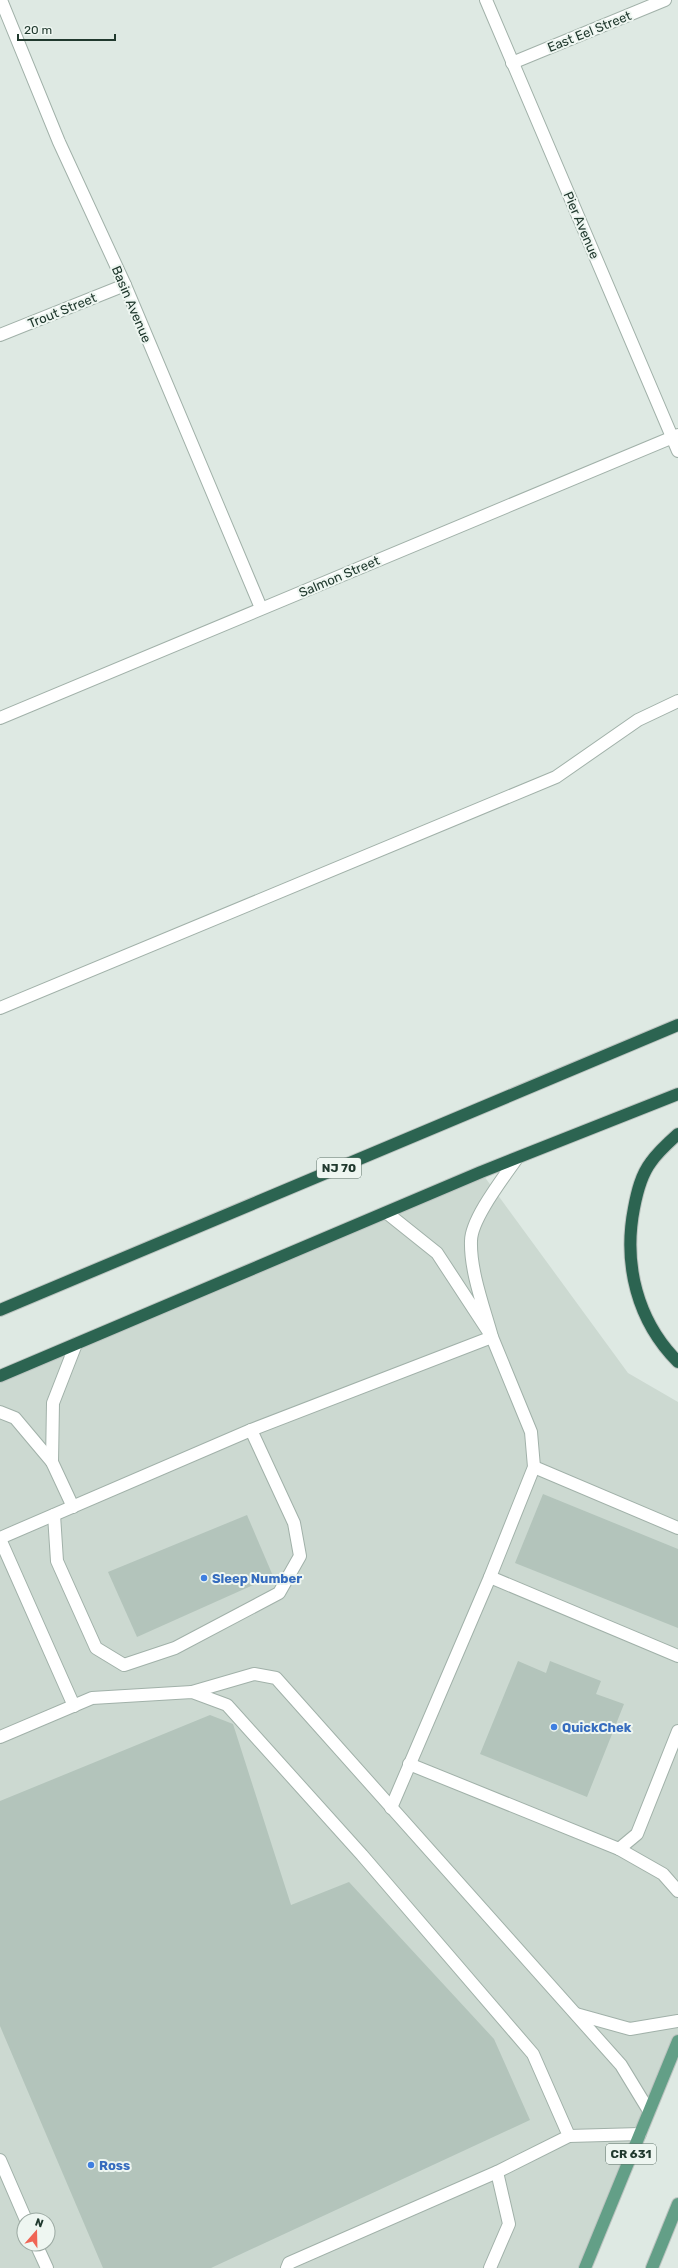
<svg xmlns="http://www.w3.org/2000/svg" width="678" height="2268" font-family="Rubik,sans-serif">
<rect width="100%" height="100%" fill="#dee9e3"/>
<!-- built -->
<path fill="#ccd9d1" fill-rule="evenodd" d="M 481,1172 L 628,1373 L 678,1402 L 678,2041 L 585,2268 L 0,2268 L 0,1375 ZM 24,2220 L 48,2220 L 48,2244 L 24,2244 Z"/>
<!-- building -->
<g fill="#b3c4bb">
<polygon points="543,1494 678,1549 678,1628 515,1563"/>
<polygon points="247,1515 273,1576 137,1637 108,1572"/>
<polygon points="518,1661 546,1673 550,1661 601,1681 596,1694 624,1704 587,1797 480,1754"/>
<polygon points="210,1715 233,1724 291,1905 349,1882 494,2039 530,2120 211,2268 103,2268 0,2026 0,1801"/>
</g>
<g fill="none" stroke-linecap="round" stroke-linejoin="round">
<!-- lane casing -->
<g stroke="#a1b1a9" stroke-width="14">
<g id="lane">
<polyline points="0,1008 556,777 638,720 678,701"/>
<path d="M 387,1213 L 437,1253 L 492,1337 C 484,1308 470,1271 471,1241 C 471,1219 504,1177 517,1158"/>
<polyline points="0,1412 15,1418 52,1462 73,1507"/>
<polyline points="52,1462 53,1403 76,1344"/>
<polyline points="534,1467 678,1528"/>
<polyline points="54,1515 57,1561 96,1648 124,1665 175,1648 279,1593 300,1556 294,1523 251,1430"/>
<polyline points="0,1538 251,1430 492,1337 531,1432 534,1467 490,1577 391,1808"/>
<polyline points="0,1539 74,1706"/>
<polyline points="490,1577 678,1656"/>
<polyline points="192,1692 254,1674 276,1678 621,2065 649,2111"/>
<polyline points="0,1737 92,1698 192,1692 227,1705 362,1855 533,2054 569,2136 497,2172 289,2263 287,2268"/>
<polyline points="409,1764 619,1849 637,1834 678,1731"/>
<polyline points="619,1849 663,1874 678,1891"/>
<polyline points="576,2014 630,2029 678,2021"/>
<polyline points="569,2136 640,2134"/>
<polyline points="0,2160 26,2220"/>
<polyline points="36,2244 47,2268"/>
<polyline points="490,2268 509,2224 497,2172"/>
</g>
</g>
<!-- street casing -->
<g stroke="#a1b1a9" stroke-width="14">
<g id="street">
<polyline points="1,0 59,142 125,285 261,608"/>
<polyline points="486,0 678,451"/>
<polyline points="512,63 665,0"/>
<polyline points="0,335 125,285"/>
<polyline points="0,718 678,435"/>
</g>
</g>
<!-- primary casing -->
<g stroke="#bcc4c0" stroke-width="14">
<g id="primary">
<polyline points="585,2268 678,2041"/>
<polyline points="652,2268 678,2204"/>
</g>
</g>
<!-- highway casing -->
<g stroke="#bcc4c0" stroke-width="14">
<g id="highway">
<path d="M 678,1134 C 669,1142 658,1152 651,1162 C 641,1175 637,1192 634,1208 C 623,1264 637,1321 678,1362"/>
<polyline points="0,1310 678,1025"/>
<polyline points="0,1376 481,1172 678,1094"/>
</g>
</g>
<!-- lane -->
<use href="#lane" stroke="#fff" stroke-width="12"/>
<!-- street -->
<use href="#street" stroke="#fff" stroke-width="12"/>
<!-- primary -->
<use href="#primary" stroke="#639f87" stroke-width="12"/>
<!-- highway -->
<use href="#highway" stroke="#2c6451" stroke-width="12"/>
</g>
<!-- markers -->
<g fill="#3f7fe0" stroke="#eef6f1" stroke-width="1.5">
<circle cx="204" cy="1578" r="4"/>
<circle cx="554" cy="1727" r="4"/>
<circle cx="91" cy="2165" r="4"/>
</g>
<g text-anchor="middle" stroke-width="4" stroke-linejoin="round" paint-order="stroke">
<!-- shield labels -->
<g fill="#eef6f1" stroke="#5e7268" stroke-width="1">
<rect x="317" y="1158" width="44" height="20" rx="3"/>
<rect x="606" y="2144" width="50" height="20" rx="3"/>
</g>
<g font-size="12" font-weight="bold" fill="#20392e">
<text x="339" y="1172">NJ 70</text>
<text x="631" y="2158">CR 631</text>
</g>
<!-- street labels -->
<g font-size="13" fill="#20392e" stroke="#eef6f1">
<text transform="translate(589 31) rotate(-22)" y="5">East Eel Street</text>
<text transform="translate(582 225) rotate(67)" y="5">Pier Avenue</text>
<text transform="translate(132 304) rotate(67)" y="5">Basin Avenue</text>
<text transform="translate(62 310) rotate(-22)" y="5">Trout Street</text>
<text transform="translate(339 576) rotate(-23)" y="5">Salmon Street</text>
</g>
<!-- shop labels -->
<g font-size="13" font-weight="bold" fill="#366cbe" stroke="#eef6f1" text-anchor="start">
<text x="212" y="1583">Sleep Number</text>
<text x="562" y="1732">QuickChek</text>
<text x="99" y="2170">Ross</text>
</g>
</g>
<!-- north arrow -->
<g transform="translate(36 2232) rotate(20)"><circle r="19" fill="#eef6f1" stroke="#9caaa3"/>
<path d="M0-3L7 15L0 10L-7 15Z" fill="#f06555"/>
<text y="-6" font-size="11" font-weight="bold" text-anchor="middle" fill="#20392e">N</text>
</g>
<!-- scale -->
<path d="M18 34v6h97v-6" fill="none" stroke="#20392e" stroke-width="2"/>
<text x="24" y="34" font-size="12" fill="#20392e" stroke="#eef6f1" stroke-width="3" paint-order="stroke">20 m</text>
</svg>
